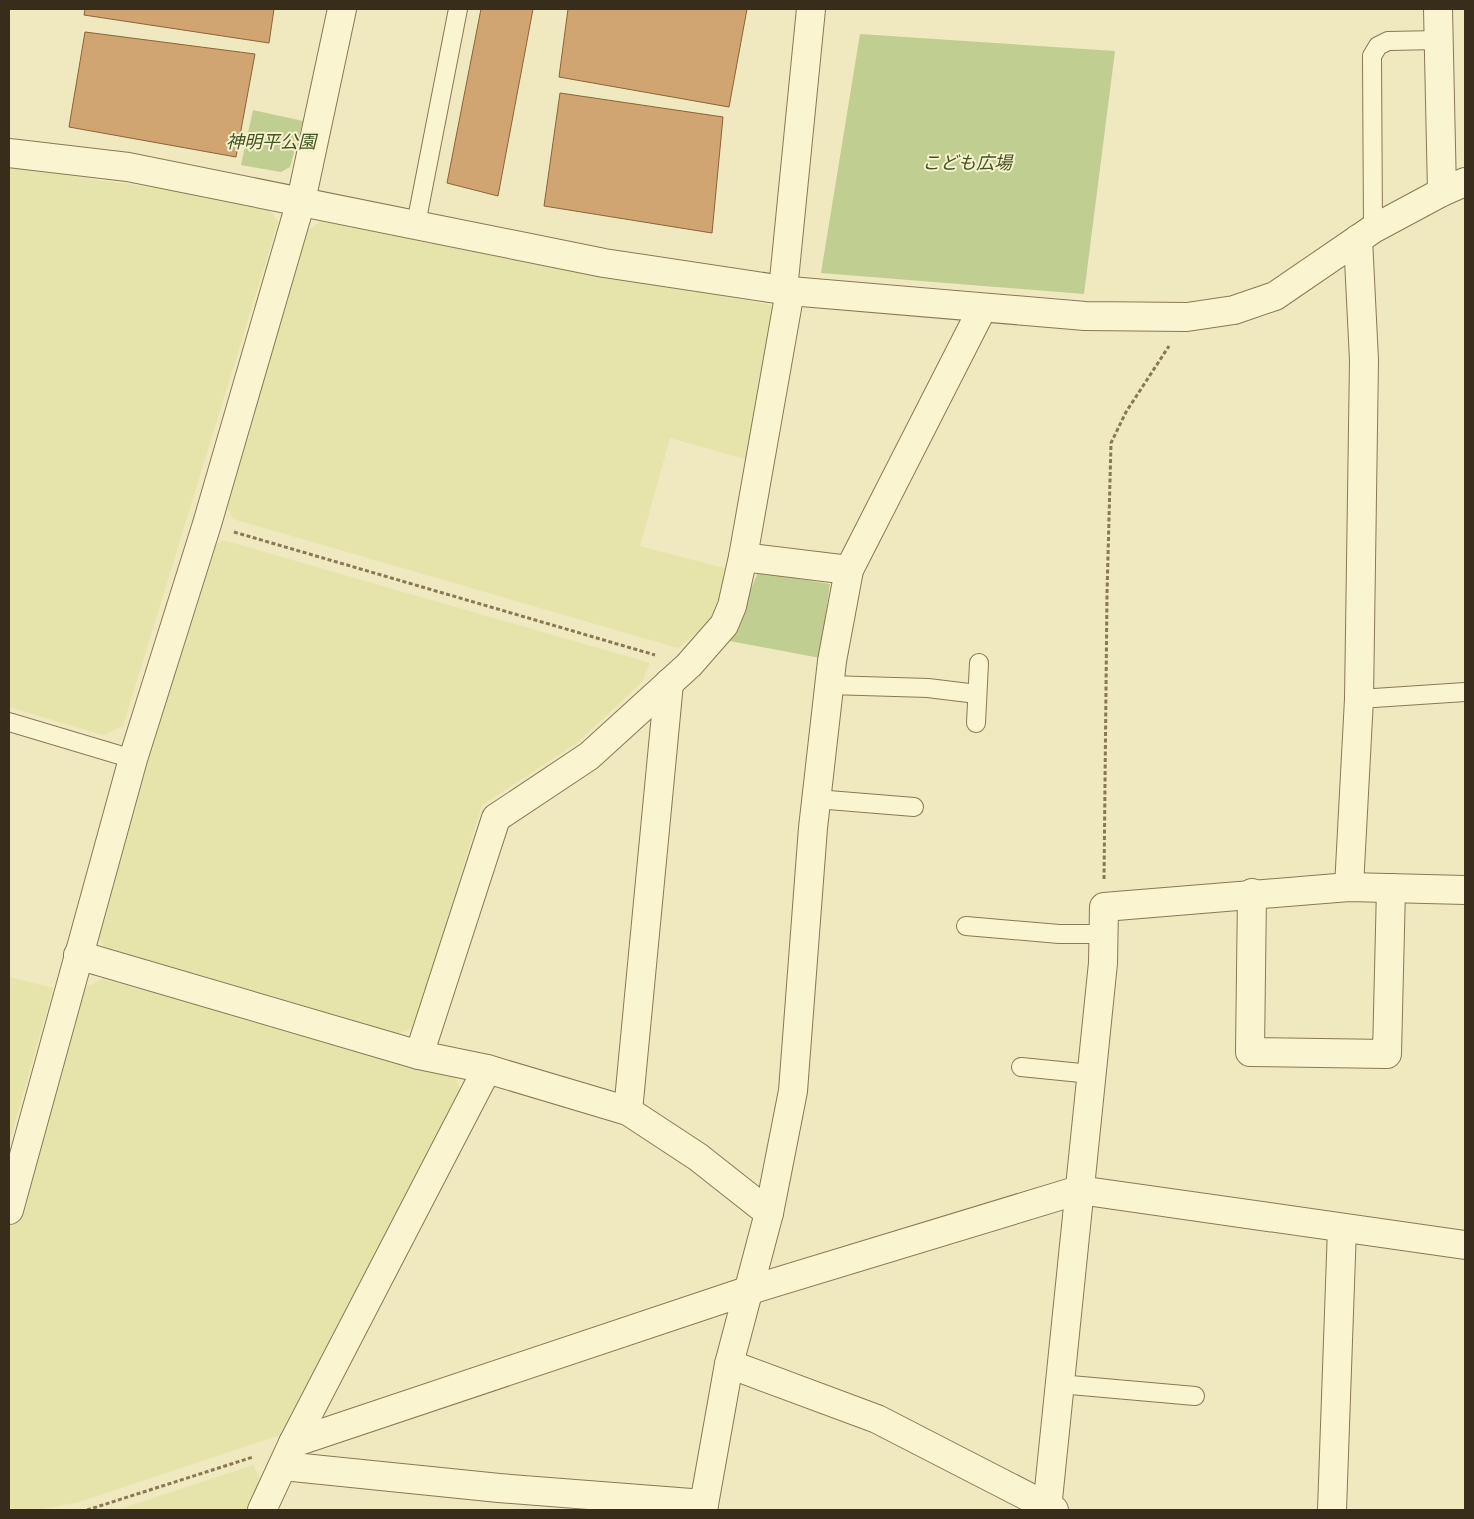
<svg xmlns="http://www.w3.org/2000/svg" width="1474" height="1519" font-family="Lora,'Noto Sans JP',serif">
<rect width="100%" height="100%" fill="#f0e8be"/>
<!-- farmland -->
<g fill="#e6e4ab">
<polygon points="9,167 265,204 278,222 123,726 103,735 9,707"/>
<polygon points="324,219 771,305 777,313 748,460 670,438 640,546 728,569 711,622 678,648 233,519 225,504 308,230"/>
<polygon points="223,540 650,663 642,682 577,743 482,805 414,1027 395,1035 104,947 96,933 209,549"/>
<polygon points="9,977 53,988 9,1144"/>
<polygon points="102,979 455,1075 463,1097 280,1435 79,1502 37,1510 9,1510 9,1230 80,990"/>
<polygon points="253,1465 261,1481 249,1510 117,1510"/>
</g>
<!-- green -->
<g fill="#c0cf91">
<polygon points="860,34 1115,51 1084,294 821,273"/>
<polygon points="253,110 303,121 290,167 281,172 241,165"/>
<polygon points="758,572 830,584 820,658 730,641"/>
</g>
<!-- building -->
<g fill="#d1a571" stroke="#8a643a">
<polygon points="85,9 274,9 269,43 84,15"/>
<polygon points="481,9 533,9 498,196 447,183"/>
<polygon points="568,9 747,9 729,107 559,77"/>
<polygon points="85,32 255,54 236,157 69,127"/>
<polygon points="560,93 723,117 712,233 544,206"/>
</g>
<g fill="none" stroke-linecap="round" stroke-linejoin="round">
<!-- lane casing -->
<g stroke="#897856" stroke-width="20">
<g id="lane">
<polyline points="416,224 458,9"/>
<polyline points="1373,229 1372,56 1378,46 1388,41 1438,40"/>
<polyline points="829,685 928,688 977,694"/>
<polyline points="1359,699 1465,692"/>
<polyline points="9,722 133,759"/>
<polyline points="976,723 979,663"/>
<polyline points="816,799 914,807"/>
<polyline points="966,926 1059,934 1104,934"/>
<polyline points="1021,1067 1091,1074"/>
<polyline points="1059,1384 1195,1396"/>
</g>
</g>
<!-- street casing -->
<g stroke="#897856" stroke-width="30">
<g id="street">
<polyline points="1438,9 1442,192"/>
<polyline points="9,153 128,167 604,263 790,291 1085,316 1187,317 1234,310 1275,296 1373,229 1442,192 1465,182"/>
<polyline points="783,290 811,9"/>
<polyline points="743,557 849,570"/>
<polyline points="1349,887 1359,699 1364,360 1358,239"/>
<polyline points="1252,893 1250,1052 1387,1054 1391,888"/>
<polyline points="78,955 419,1055 487,1069 628,1111 698,1157 769,1213"/>
<polyline points="419,1055 496,818 589,756 689,665 724,625 732,606 743,557 790,291"/>
<polyline points="628,1111 669,683"/>
<polyline points="9,1210 133,759 207,524 301,201 342,9"/>
<polyline points="729,1364 877,1419 1054,1510"/>
<polyline points="293,1443 750,1290 1079,1190 1465,1245"/>
<polyline points="283,1466 499,1488 704,1504"/>
<polyline points="1047,1509 1103,963 1104,907 1349,887 1465,890"/>
<polyline points="262,1510 293,1443 487,1069"/>
<polyline points="703,1510 729,1364 769,1213 793,1091 813,828 832,661 849,570 982,309"/>
<polyline points="1332,1510 1342,1228"/>
</g>
</g>
<!-- path -->
<g stroke="#897856" stroke-width="3" stroke-dasharray="4 2.5" stroke-linecap="butt">
<polyline points="234,532 655,655"/>
<polyline points="1104,879 1107,594 1111,443 1126,412 1169,346"/>
<polyline points="87,1510 253,1457"/>
</g>
<!-- lane -->
<use href="#lane" stroke="#fbf4d1" stroke-width="18"/>
<!-- street -->
<use href="#street" stroke="#fbf4d1" stroke-width="28"/>
</g>
<g text-anchor="middle" stroke-width="4" stroke-linejoin="round" paint-order="stroke">
<!-- park labels -->
<g font-size="18" font-style="italic" fill="#415521" stroke="#f7f1ce">
<text x="271" y="148">神明平公園</text>
<text x="967" y="169">こども広場</text>
</g>
</g>
<!-- border -->
<rect width="1474" height="1519" fill="none" stroke="#382d1b" stroke-width="20"/>
</svg>
